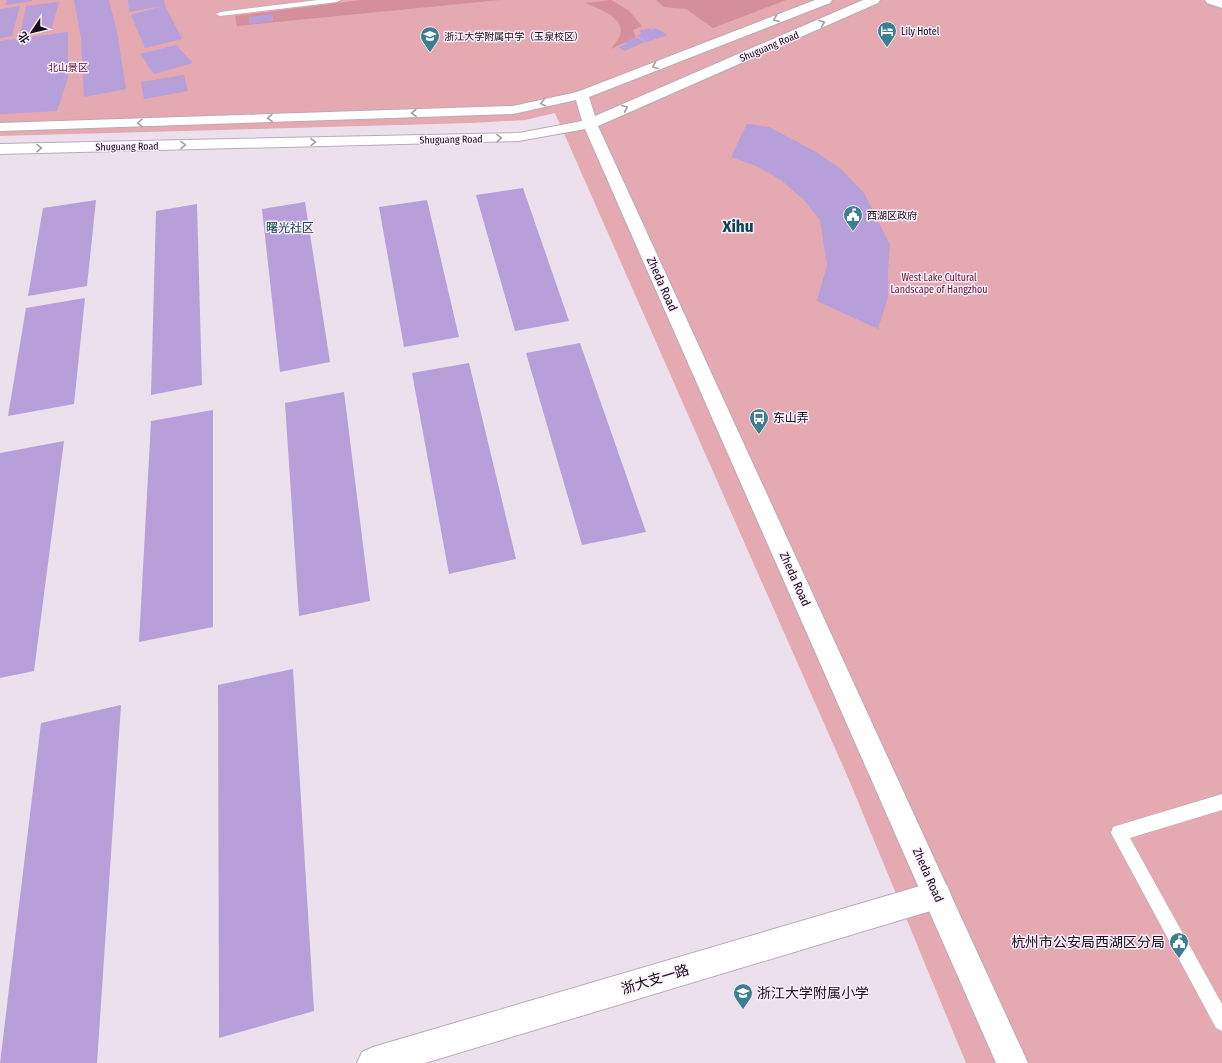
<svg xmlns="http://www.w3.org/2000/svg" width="1222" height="1063" font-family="'Fira Sans Condensed','Noto Sans SC',sans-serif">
<rect width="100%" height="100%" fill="#ede0ed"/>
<!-- green -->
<polygon fill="#e4a9b1" points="0,0 1222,0 1222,1063 966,1063 849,780 555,113 525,120 471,123 0,136"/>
<!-- forest -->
<g fill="#d58f9a">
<polygon points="361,0 500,0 237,26 235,16"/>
<path d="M 611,0 L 628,10 L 642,26 L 633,30 L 636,37 L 611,49 C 613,45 617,42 619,38 C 629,19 598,8 585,3 Z"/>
<polygon points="656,0 786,0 713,28 686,9 664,7"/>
</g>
<!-- building -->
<g fill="#b79fd9">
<polygon points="7,0 32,0 32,1 6,5"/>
<polygon points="74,0 109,0 117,32 126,89 84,97 81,38"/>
<polygon points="128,0 164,0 165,6 182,39 145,48 131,15 162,6 129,12"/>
<polygon points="59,2 51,31 20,34 26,6"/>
<polygon points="20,6 12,36 0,38 0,9"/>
<polygon points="273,14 273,21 249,24 249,17"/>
<polygon points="649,28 652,30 655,28 668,35 647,42 637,36 642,33 639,31"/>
<polygon points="68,32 68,78 57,111 0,114 0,41"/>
<polygon points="636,37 645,42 624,51 619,47 627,44 624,42"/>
<polygon points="176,45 193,63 154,74 140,54"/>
<polygon points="184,75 188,91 144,99 141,82"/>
<polygon points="747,124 769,127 816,152 841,169 864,193 890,245 888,270 888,297 878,329 817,301 827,265 820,220 804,200 781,180 756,166 731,157"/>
<polygon points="523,188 569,321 515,331 476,195"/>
<polygon points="96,200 87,286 28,296 43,208"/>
<polygon points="427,200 459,337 404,347 379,207"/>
<polygon points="305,202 330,362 280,372 262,209"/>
<polygon points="197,204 202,385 151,395 156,211"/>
<polygon points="85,298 74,404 8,416 26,308"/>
<polygon points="580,343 646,532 582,545 526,353"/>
<polygon points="469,363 516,559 449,574 412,373"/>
<polygon points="344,392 370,601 299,616 285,403"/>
<polygon points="213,410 213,627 139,642 151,421"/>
<polygon points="64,441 34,671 0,678 0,453"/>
<polygon points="293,669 314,1011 219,1038 218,685"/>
<polygon points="121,705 97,1063 0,1063 41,723"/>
</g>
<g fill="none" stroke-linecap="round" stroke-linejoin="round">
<!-- lane casing -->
<g stroke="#b8abb8" stroke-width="1">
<g id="lane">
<polygon points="318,0 341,0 337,2 220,16 216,14 220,12"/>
<polygon points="1222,794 1222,810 1130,838 1222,1004 1222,1031 1216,1028 1111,833 1113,827 1119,825"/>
</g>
</g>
<!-- street casing -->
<g stroke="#b8abb8" stroke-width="2">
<polygon id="street" points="937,881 947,885 951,895 947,905 937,909 425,1063 357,1063 362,1052 373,1047"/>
</g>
<!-- secondary casing -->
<g stroke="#b8abb8" stroke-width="2">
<g id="secondary">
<polygon points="815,0 832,0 830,3 589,97 595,116 863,0 880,0 878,3 598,126 1028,1063 996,1063 585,129 519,141 0,154 0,144 519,133 582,121 576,100 513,114 0,131 0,123 513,106 577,92"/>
<polygon points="1205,0 1222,0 1222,8 1207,3"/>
</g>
</g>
<!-- lane -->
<use href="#lane" fill="#fff" fill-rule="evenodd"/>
<!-- street -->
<use href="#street" fill="#fff" fill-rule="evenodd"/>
<!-- secondary -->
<use href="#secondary" fill="#fff" fill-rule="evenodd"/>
</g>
<!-- one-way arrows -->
<defs><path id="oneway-chevron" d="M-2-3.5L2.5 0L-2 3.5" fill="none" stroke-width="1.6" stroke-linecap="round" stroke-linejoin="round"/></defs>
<g stroke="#a19fa1">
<use href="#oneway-chevron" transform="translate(776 19) rotate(159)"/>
<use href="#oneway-chevron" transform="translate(822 23) rotate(-23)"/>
<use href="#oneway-chevron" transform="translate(655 66) rotate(159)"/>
<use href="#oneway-chevron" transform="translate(543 103) rotate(168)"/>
<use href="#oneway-chevron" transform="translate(625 108) rotate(-23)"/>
<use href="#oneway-chevron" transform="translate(414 113) rotate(178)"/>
<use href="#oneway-chevron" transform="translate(270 118) rotate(178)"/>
<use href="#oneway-chevron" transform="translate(140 123) rotate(178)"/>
<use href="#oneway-chevron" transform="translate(499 138) rotate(-1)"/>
<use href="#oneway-chevron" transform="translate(313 142) rotate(-1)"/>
<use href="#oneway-chevron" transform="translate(183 145) rotate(-1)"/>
<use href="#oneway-chevron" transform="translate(39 148) rotate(-1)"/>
</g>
<!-- icons -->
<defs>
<g id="hotel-pin" transform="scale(1)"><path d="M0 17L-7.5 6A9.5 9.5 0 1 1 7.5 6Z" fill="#3c7f8f" stroke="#fbedfb"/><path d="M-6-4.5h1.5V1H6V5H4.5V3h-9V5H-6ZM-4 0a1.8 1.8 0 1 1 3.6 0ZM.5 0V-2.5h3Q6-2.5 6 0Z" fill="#fff"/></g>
<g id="school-pin" transform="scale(1)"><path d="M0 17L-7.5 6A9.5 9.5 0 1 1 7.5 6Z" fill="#3c7f8f" stroke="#fbedfb"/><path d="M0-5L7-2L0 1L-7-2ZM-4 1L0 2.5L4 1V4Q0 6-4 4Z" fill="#fff"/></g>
<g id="civic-pin" transform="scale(1)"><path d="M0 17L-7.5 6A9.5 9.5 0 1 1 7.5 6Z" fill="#3c7f8f" stroke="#fbedfb"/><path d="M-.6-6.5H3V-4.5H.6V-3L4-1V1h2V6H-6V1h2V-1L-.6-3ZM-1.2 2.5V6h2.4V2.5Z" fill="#fff"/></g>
<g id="bus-pin" transform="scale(1)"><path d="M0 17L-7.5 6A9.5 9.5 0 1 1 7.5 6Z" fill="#3c7f8f" stroke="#fbedfb"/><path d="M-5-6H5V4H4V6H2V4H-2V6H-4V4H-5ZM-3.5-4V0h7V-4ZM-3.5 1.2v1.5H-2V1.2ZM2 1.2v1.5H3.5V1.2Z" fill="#fff"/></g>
</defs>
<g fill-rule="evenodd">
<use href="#hotel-pin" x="887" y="31"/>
<use href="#school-pin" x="430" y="36"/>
<use href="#civic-pin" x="853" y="215"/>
<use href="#bus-pin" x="759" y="418"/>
<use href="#civic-pin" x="1179" y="942"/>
<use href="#school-pin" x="743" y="993"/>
</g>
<g text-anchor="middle" stroke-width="3" stroke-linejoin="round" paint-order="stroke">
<!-- far-poi labels -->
<g font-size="10" fill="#130f13" stroke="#fbedfb" text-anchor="start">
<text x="901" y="35">Lily Hotel</text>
<text x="444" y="40">浙江大学附属中学（玉泉校区）</text>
<text x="867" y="219">西湖区政府</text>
</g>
<!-- far-street labels -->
<g font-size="10" fill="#130f13" stroke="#fbedfb">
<text transform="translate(769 46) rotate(-23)" y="4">Shuguang Road</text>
<text transform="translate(451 139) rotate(-1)" y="4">Shuguang Road</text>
<text transform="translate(127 146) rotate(-1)" y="4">Shuguang Road</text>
</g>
<!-- far-park labels -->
<g font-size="10" fill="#66142c" stroke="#fbedfb">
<text x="68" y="71">北山景区</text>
<text x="939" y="281">West Lake Cultural<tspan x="939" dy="12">Landscape of Hangzhou</tspan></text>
</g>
<!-- far-quarter labels -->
<g font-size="12" fill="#084451" stroke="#fbedfb">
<text x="290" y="232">曙光社区</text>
</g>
<!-- street labels -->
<g font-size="12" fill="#130f13" stroke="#fbedfb">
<text transform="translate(662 284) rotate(66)" y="4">Zheda Road</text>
<text transform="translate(795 579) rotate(66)" y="4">Zheda Road</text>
<text transform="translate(928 875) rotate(66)" y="4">Zheda Road</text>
</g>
<!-- poi labels -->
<g font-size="12" fill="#130f13" stroke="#fbedfb" text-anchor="start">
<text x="773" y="422">东山弄</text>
</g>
<!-- near-poi labels -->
<g font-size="14" fill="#130f13" stroke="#fbedfb" text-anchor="end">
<text x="1165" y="947">杭州市公安局西湖区分局</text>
<text x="757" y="998" text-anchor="start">浙江大学附属小学</text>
</g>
<!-- near-street labels -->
<g font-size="14" fill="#130f13" stroke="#fbedfb">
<text transform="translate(655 979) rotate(-17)" y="5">浙大支一路</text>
</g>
<!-- far-town labels -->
<g font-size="17" font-weight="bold" fill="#084451" stroke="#fbedfb">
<text x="738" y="232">Xihu</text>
</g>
</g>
<!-- north arrow -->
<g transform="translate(32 32) rotate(235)" stroke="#fbedfb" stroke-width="3" paint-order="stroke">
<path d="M0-3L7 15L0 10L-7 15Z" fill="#130f13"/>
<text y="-6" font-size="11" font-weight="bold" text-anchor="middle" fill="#130f13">北</text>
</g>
</svg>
